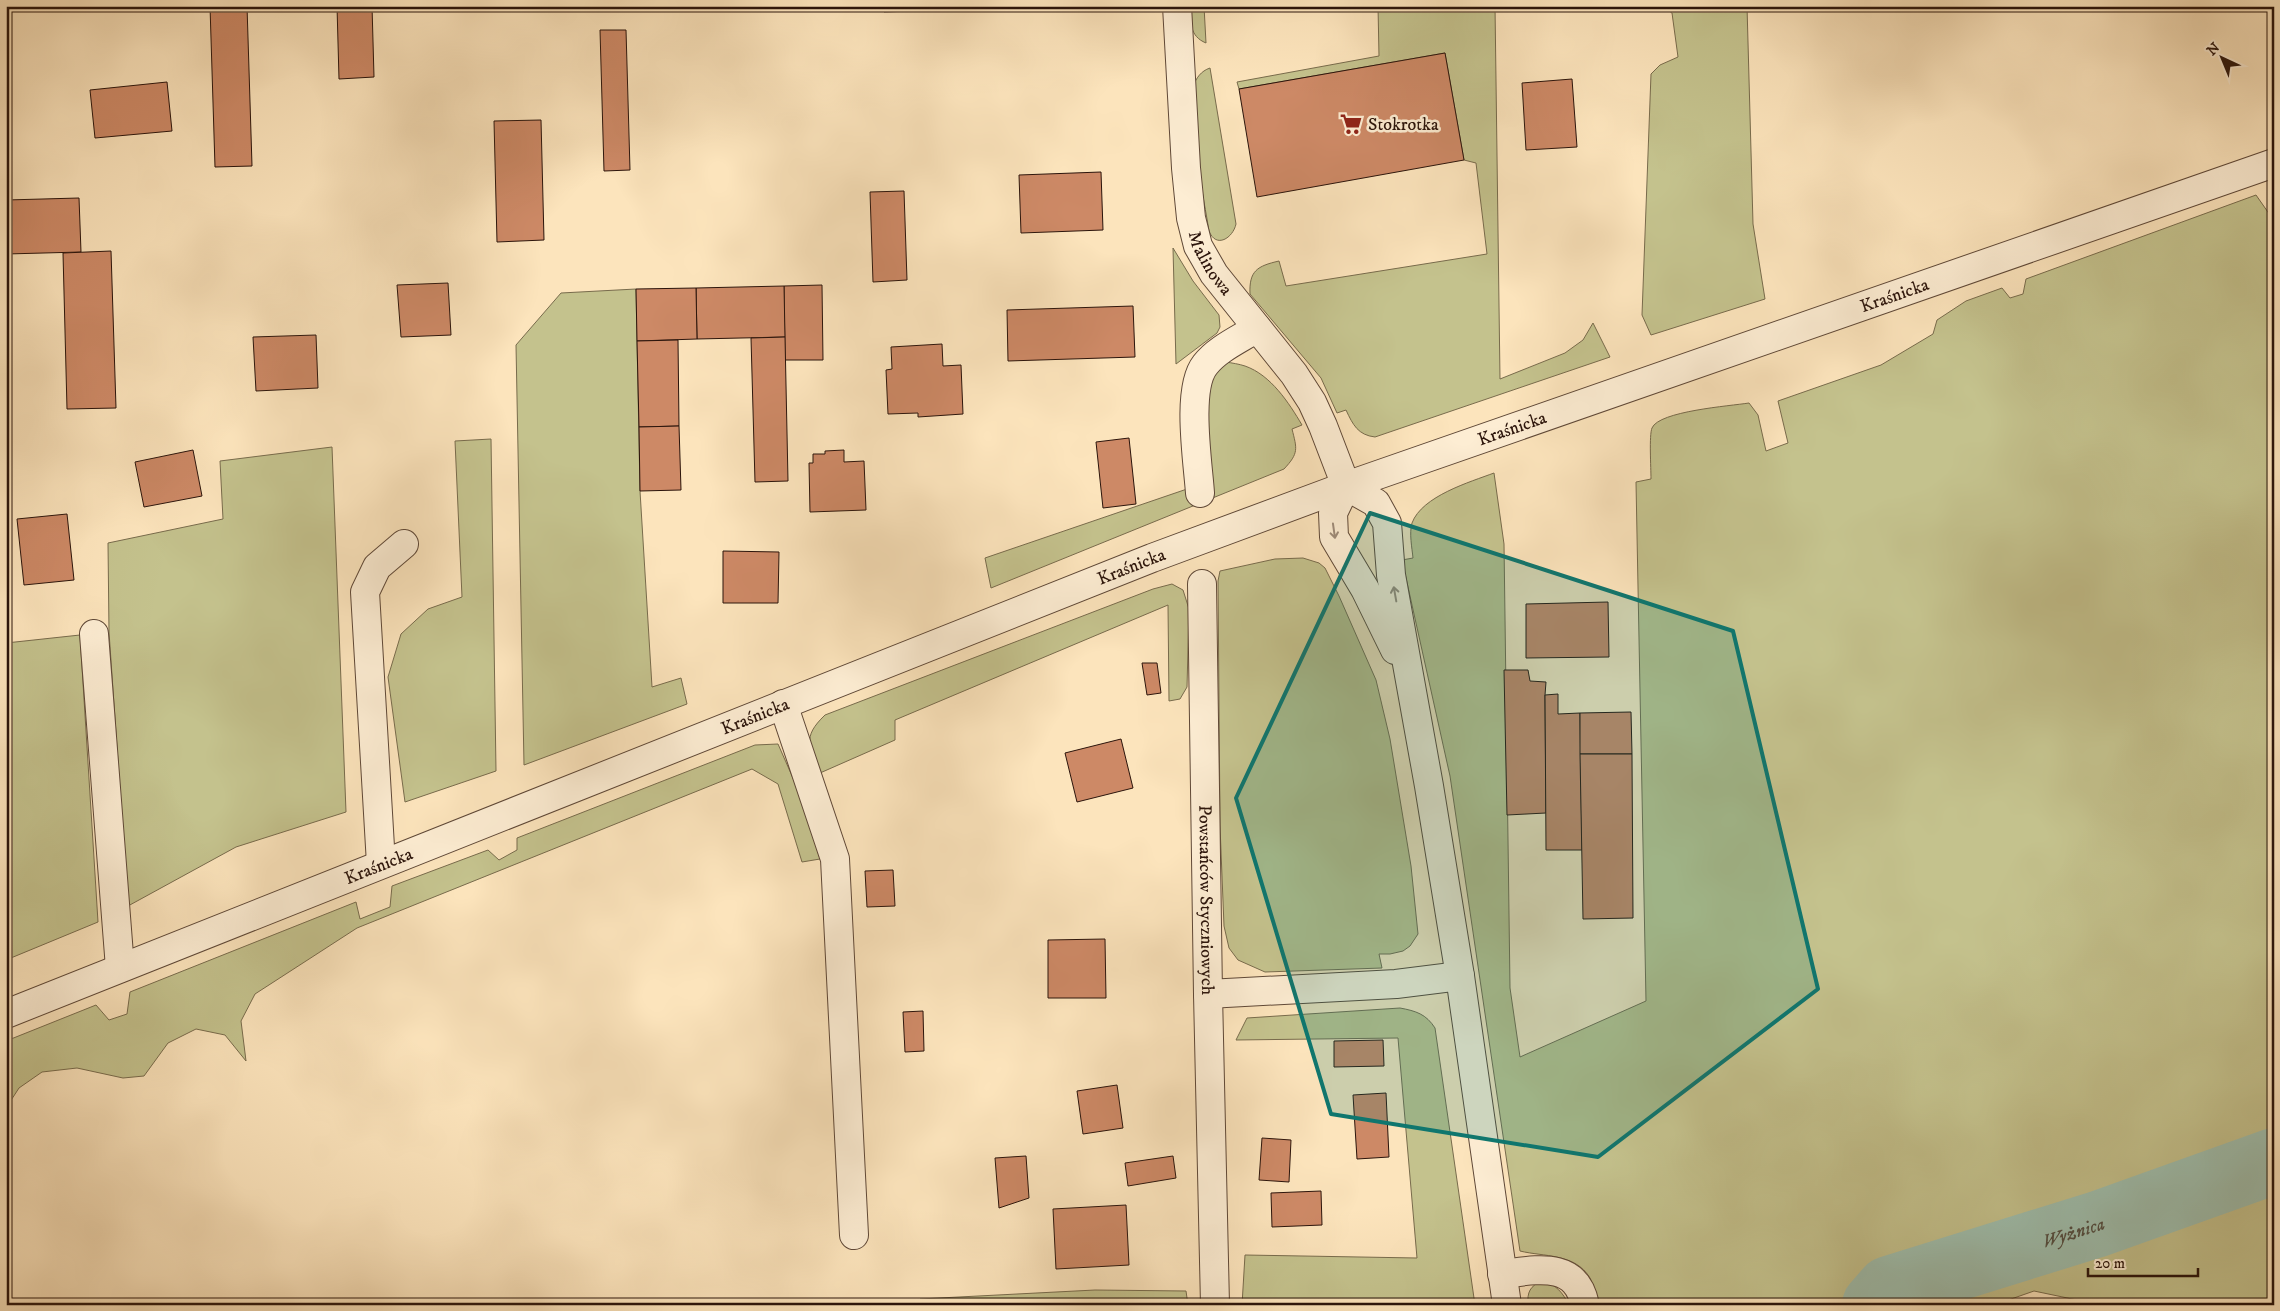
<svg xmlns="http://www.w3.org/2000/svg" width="2280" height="1311" font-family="'IM FELL DW Pica',serif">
<rect width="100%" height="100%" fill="#fce4bc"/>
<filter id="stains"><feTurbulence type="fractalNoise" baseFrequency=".004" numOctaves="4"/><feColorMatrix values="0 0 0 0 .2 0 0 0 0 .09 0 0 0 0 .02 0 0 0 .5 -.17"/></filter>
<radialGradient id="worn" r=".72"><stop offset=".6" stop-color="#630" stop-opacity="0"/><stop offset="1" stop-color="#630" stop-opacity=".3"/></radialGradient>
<!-- green -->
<g fill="#c4c28d" stroke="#786b4c">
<path d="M 1190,6 L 1204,6 L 1206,43 C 1189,36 1191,22 1190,6 Z"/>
<path d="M 1378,6 L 1495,6 L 1500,379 L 1565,353 L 1583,340 L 1593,323 L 1610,357 L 1375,437 C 1358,435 1353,425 1346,410 L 1337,413 L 1321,378 L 1250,294 C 1249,271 1257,266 1279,261 L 1286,286 L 1487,254 L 1476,163 L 1464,160 L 1445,53 L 1239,89 L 1237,82 L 1379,56 Z"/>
<polygon points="1662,6 1747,6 1753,224 1765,299 1651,335 1642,315 1651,74 1660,65 1678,57 1672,13"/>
<path d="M 1210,68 L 1236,224 C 1233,238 1216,249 1209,231 C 1205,204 1185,109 1193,87 C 1196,78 1201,71 1210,68 Z"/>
<path d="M 2256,195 L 2270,215 L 2274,214 L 2274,1140 L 1867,1305 L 1597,1305 C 1595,1297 1594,1285 1590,1278 C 1575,1253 1544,1257 1520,1251 L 1450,776 L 1402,560 L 1413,558 C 1412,548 1409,533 1412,523 C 1422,496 1470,482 1494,473 L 1504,544 L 1510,988 L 1520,1057 L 1646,1001 L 1636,482 L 1651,479 C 1651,468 1649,435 1652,428 C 1659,411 1730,406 1749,403 L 1758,415 L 1766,451 L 1788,443 L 1778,401 L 1881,365 L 1933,334 L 1937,320 L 1966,301 L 2002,288 L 2010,298 L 2023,294 L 2026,279 Z"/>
<polygon points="1173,248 1193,281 1219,315 1220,327 1217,333 1176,364"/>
<polygon points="636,289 640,491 652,687 681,678 687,704 524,765 516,345 561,293"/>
<path d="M 1226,362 C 1232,363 1239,364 1245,366 C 1271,375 1289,403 1302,425 L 1292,429 C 1297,449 1299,453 1284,469 L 991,588 L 985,558 L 1187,489 L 1205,391 L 1211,378 Z"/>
<polygon points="491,439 496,771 405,802 388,677 401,634 428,609 462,597 455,441"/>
<polygon points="332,447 346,812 236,847 128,906 109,632 108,543 223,519 220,461"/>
<polygon points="1303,558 1319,563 1325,568 1339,596 1376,680 1390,739 1411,866 1418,934 1410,946 1403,951 1390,954 1379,954 1382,968 1265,972 1238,960 1229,948 1224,926 1220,826 1218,581 1220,571 1275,559"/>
<path d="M 1172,584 L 1183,590 L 1189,609 L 1187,687 L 1180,699 L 1169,701 L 1168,605 L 895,720 L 895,740 L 820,773 C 810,746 801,738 825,715 L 1153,589 Z"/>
<polygon points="80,635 98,922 6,960 6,643"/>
<polygon points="778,744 800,794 820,859 802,862 778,784 752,769 357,928 255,994 241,1021 246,1061 225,1035 196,1029 168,1043 144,1076 123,1078 77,1068 42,1072 19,1088 6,1108 6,1041 96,1005 109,1020 127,1014 130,992 356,902 360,919 390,907 392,886 488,850 499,860 517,850 517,838 755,745"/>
<path d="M 1400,1008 C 1416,1011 1426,1014 1435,1028 L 1475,1305 L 1242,1305 L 1245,1255 L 1417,1258 L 1398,1038 L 1236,1040 L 1247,1018 Z"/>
<polygon points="2274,1186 2274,1305 2078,1305 2077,1300 2034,1291 1994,1305 1898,1305 1900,1302 2055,1260"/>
<path d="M 1542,1281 C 1556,1284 1563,1293 1569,1305 L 1528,1305 C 1527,1292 1530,1286 1542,1281 Z"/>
<polygon points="1095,1290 1186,1291 1188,1305 920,1305 920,1299"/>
</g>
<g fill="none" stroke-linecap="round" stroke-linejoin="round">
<!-- river -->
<path stroke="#9fbfae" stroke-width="66" id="s1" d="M 1875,1305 L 1889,1289 L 2098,1224 L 2274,1161"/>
</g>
<!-- building -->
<g fill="#cd8966" stroke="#2b140b">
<polygon points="210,6 247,6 252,166 215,167"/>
<polygon points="337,6 372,6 374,77 339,79"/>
<polygon points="884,6 939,6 939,10 884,12"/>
<polygon points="600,30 626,30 630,170 604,171"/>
<polygon points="1445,53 1464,160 1257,197 1239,89"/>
<polygon points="1572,79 1577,147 1526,150 1522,83"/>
<polygon points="167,82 172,131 95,138 90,90"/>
<polygon points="541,120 544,240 497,242 494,121"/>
<polygon points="1101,172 1103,230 1021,233 1019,175"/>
<polygon points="904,191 907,280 873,282 870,192"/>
<polygon points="79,198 81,252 6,254 6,200"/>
<polygon points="111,251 116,408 67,409 63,253"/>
<polygon points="448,283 451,335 401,337 397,285"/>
<polygon points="822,285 823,360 785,360 784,286"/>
<polygon points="784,286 785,337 697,339 696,288"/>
<polygon points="696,288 697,339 637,341 636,289"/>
<polygon points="1133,306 1135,357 1008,361 1007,310"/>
<polygon points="316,335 318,388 256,391 253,337"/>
<polygon points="785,337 788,481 755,482 751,338"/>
<polygon points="678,340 679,426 639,427 637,341"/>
<polygon points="942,344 943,366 961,365 963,414 918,417 918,413 888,414 886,370 892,369 891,347"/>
<polygon points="679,426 681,490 640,491 639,427"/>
<polygon points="1129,438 1136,504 1103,508 1096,442"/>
<polygon points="193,450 202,496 144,507 135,462"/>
<polygon points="844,450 844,462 864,461 866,510 810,512 809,463 813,463 813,454 825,454 825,451"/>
<polygon points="67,514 74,580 24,585 17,519"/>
<polygon points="723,551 779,552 778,603 723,603"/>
<polygon points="1608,602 1609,657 1526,658 1526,604"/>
<polygon points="1142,663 1157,663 1161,693 1147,695"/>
<polygon points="1504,670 1528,670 1530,681 1546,682 1545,695 1546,813 1507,815"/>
<polygon points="1558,694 1558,714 1580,713 1582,850 1546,850 1545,695"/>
<polygon points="1631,712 1632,754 1580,754 1580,713"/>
<polygon points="1121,739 1133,788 1077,802 1065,753"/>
<polygon points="1580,754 1632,754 1633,918 1583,919"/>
<polygon points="893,870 895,906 867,907 865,871"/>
<polygon points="1105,939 1106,998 1048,998 1048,940"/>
<polygon points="923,1011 924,1051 905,1052 903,1012"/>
<polygon points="1383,1040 1384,1066 1334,1067 1334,1041"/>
<polygon points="1117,1085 1123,1128 1083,1134 1077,1091"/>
<polygon points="1386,1093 1389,1157 1357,1159 1353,1095"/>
<polygon points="1262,1138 1291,1140 1289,1182 1259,1180"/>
<polygon points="1026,1156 1029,1198 999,1208 995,1158"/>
<polygon points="1173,1156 1176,1178 1128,1186 1125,1163"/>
<polygon points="1321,1191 1322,1225 1272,1227 1271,1193"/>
<polygon points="1126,1205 1129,1265 1056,1269 1053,1209"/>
</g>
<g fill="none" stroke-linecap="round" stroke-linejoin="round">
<!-- minor casing -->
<g stroke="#5f4837" stroke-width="30">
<g id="minor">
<path id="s2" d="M 1177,6 L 1186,168 L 1191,218 L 1198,246 L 1214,274 L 1294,374 L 1312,402 L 1323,426 L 1346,486"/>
<polyline points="1346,486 1376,503 1387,523 1391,575 1429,786 1460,976 1507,1305"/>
<polyline points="1346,486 1333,513 1334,537 1365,589 1395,650"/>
<path d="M 1200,493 C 1198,463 1186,389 1205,365 C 1217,349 1240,339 1257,328"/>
<path id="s3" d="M 1202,584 L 1208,994 L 1215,1305"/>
<polyline points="94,634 120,968"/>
<polyline points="783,704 835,859 854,1235"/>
<polyline points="381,864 365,592 377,567 404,544"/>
<polyline points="1208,994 1396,984 1460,976"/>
<path id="s4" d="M 6,1014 L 1152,558 L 1346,486 L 2274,163"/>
<path d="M 1502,1274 C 1536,1270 1576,1260 1585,1305"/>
</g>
</g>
<!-- minor -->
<use href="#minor" stroke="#fdedd3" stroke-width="28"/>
</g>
<!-- one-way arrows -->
<defs><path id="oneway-shaft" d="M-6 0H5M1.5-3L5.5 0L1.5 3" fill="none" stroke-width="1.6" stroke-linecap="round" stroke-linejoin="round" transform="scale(1.25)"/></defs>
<g stroke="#9e8b79">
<use href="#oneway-shaft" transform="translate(1334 531) rotate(82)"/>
<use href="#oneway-shaft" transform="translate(1395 594) rotate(-100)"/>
</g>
<!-- marked area -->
<path fill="#0f766e" fill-opacity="0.2" stroke="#0f766e" stroke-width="4" stroke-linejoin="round" d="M 1370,513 L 1733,631 L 1818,989 L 1598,1157 L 1331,1114 L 1236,798 Z"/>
<!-- icons -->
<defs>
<g id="supermarket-bare" transform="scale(1.725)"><path d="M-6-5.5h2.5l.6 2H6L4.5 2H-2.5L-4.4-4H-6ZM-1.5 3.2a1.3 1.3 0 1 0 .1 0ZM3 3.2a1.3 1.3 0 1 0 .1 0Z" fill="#8f2418" stroke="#fdedd3" stroke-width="2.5" paint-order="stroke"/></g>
</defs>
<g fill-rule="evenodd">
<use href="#supermarket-bare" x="1351" y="124"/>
</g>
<g text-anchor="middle" stroke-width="5" stroke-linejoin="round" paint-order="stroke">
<!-- poi labels -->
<g font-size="18" fill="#2b140b" stroke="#fdedd3" text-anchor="start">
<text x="1368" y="130">Stokrotka</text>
</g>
<!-- street labels -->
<g font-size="18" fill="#2b140b" stroke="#fdedd3">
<text dy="6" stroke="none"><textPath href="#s2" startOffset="262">Malinowa</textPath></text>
<text dy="6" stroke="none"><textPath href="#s4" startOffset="2021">Kraśnicka</textPath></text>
<text dy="6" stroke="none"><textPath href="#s4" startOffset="1616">Kraśnicka</textPath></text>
<text dy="6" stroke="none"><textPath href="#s4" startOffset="1211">Kraśnicka</textPath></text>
<text dy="6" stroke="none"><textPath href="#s4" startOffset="806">Kraśnicka</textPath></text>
<text dy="6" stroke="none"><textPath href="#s4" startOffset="401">Kraśnicka</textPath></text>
<text dy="6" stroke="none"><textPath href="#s3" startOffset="316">Powstańców Styczniowych</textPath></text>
</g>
<!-- water labels -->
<g font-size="19" font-style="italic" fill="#545044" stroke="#fdedd3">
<text dy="7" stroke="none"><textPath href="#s1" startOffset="214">Wyżnica</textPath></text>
</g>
</g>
<!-- margin -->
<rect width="2280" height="1311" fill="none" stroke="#fce4bc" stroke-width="25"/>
<rect x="8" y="8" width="2265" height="1296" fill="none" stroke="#2b140b" stroke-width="2.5"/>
<rect x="12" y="12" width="2255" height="1286" fill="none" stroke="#2b140b"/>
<!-- north arrow -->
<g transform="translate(2222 58) rotate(316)" stroke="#fdedd3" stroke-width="4" paint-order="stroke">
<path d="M0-4L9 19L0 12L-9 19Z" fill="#2b140b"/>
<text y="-8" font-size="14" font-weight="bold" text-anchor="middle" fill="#2b140b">N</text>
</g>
<!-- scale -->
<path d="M2088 1268v8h110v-8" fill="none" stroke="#2b140b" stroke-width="2.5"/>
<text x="2095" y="1268" font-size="15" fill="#2b140b" stroke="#fdedd3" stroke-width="4" paint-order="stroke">20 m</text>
<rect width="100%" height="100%" filter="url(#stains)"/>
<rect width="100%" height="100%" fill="url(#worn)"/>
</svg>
